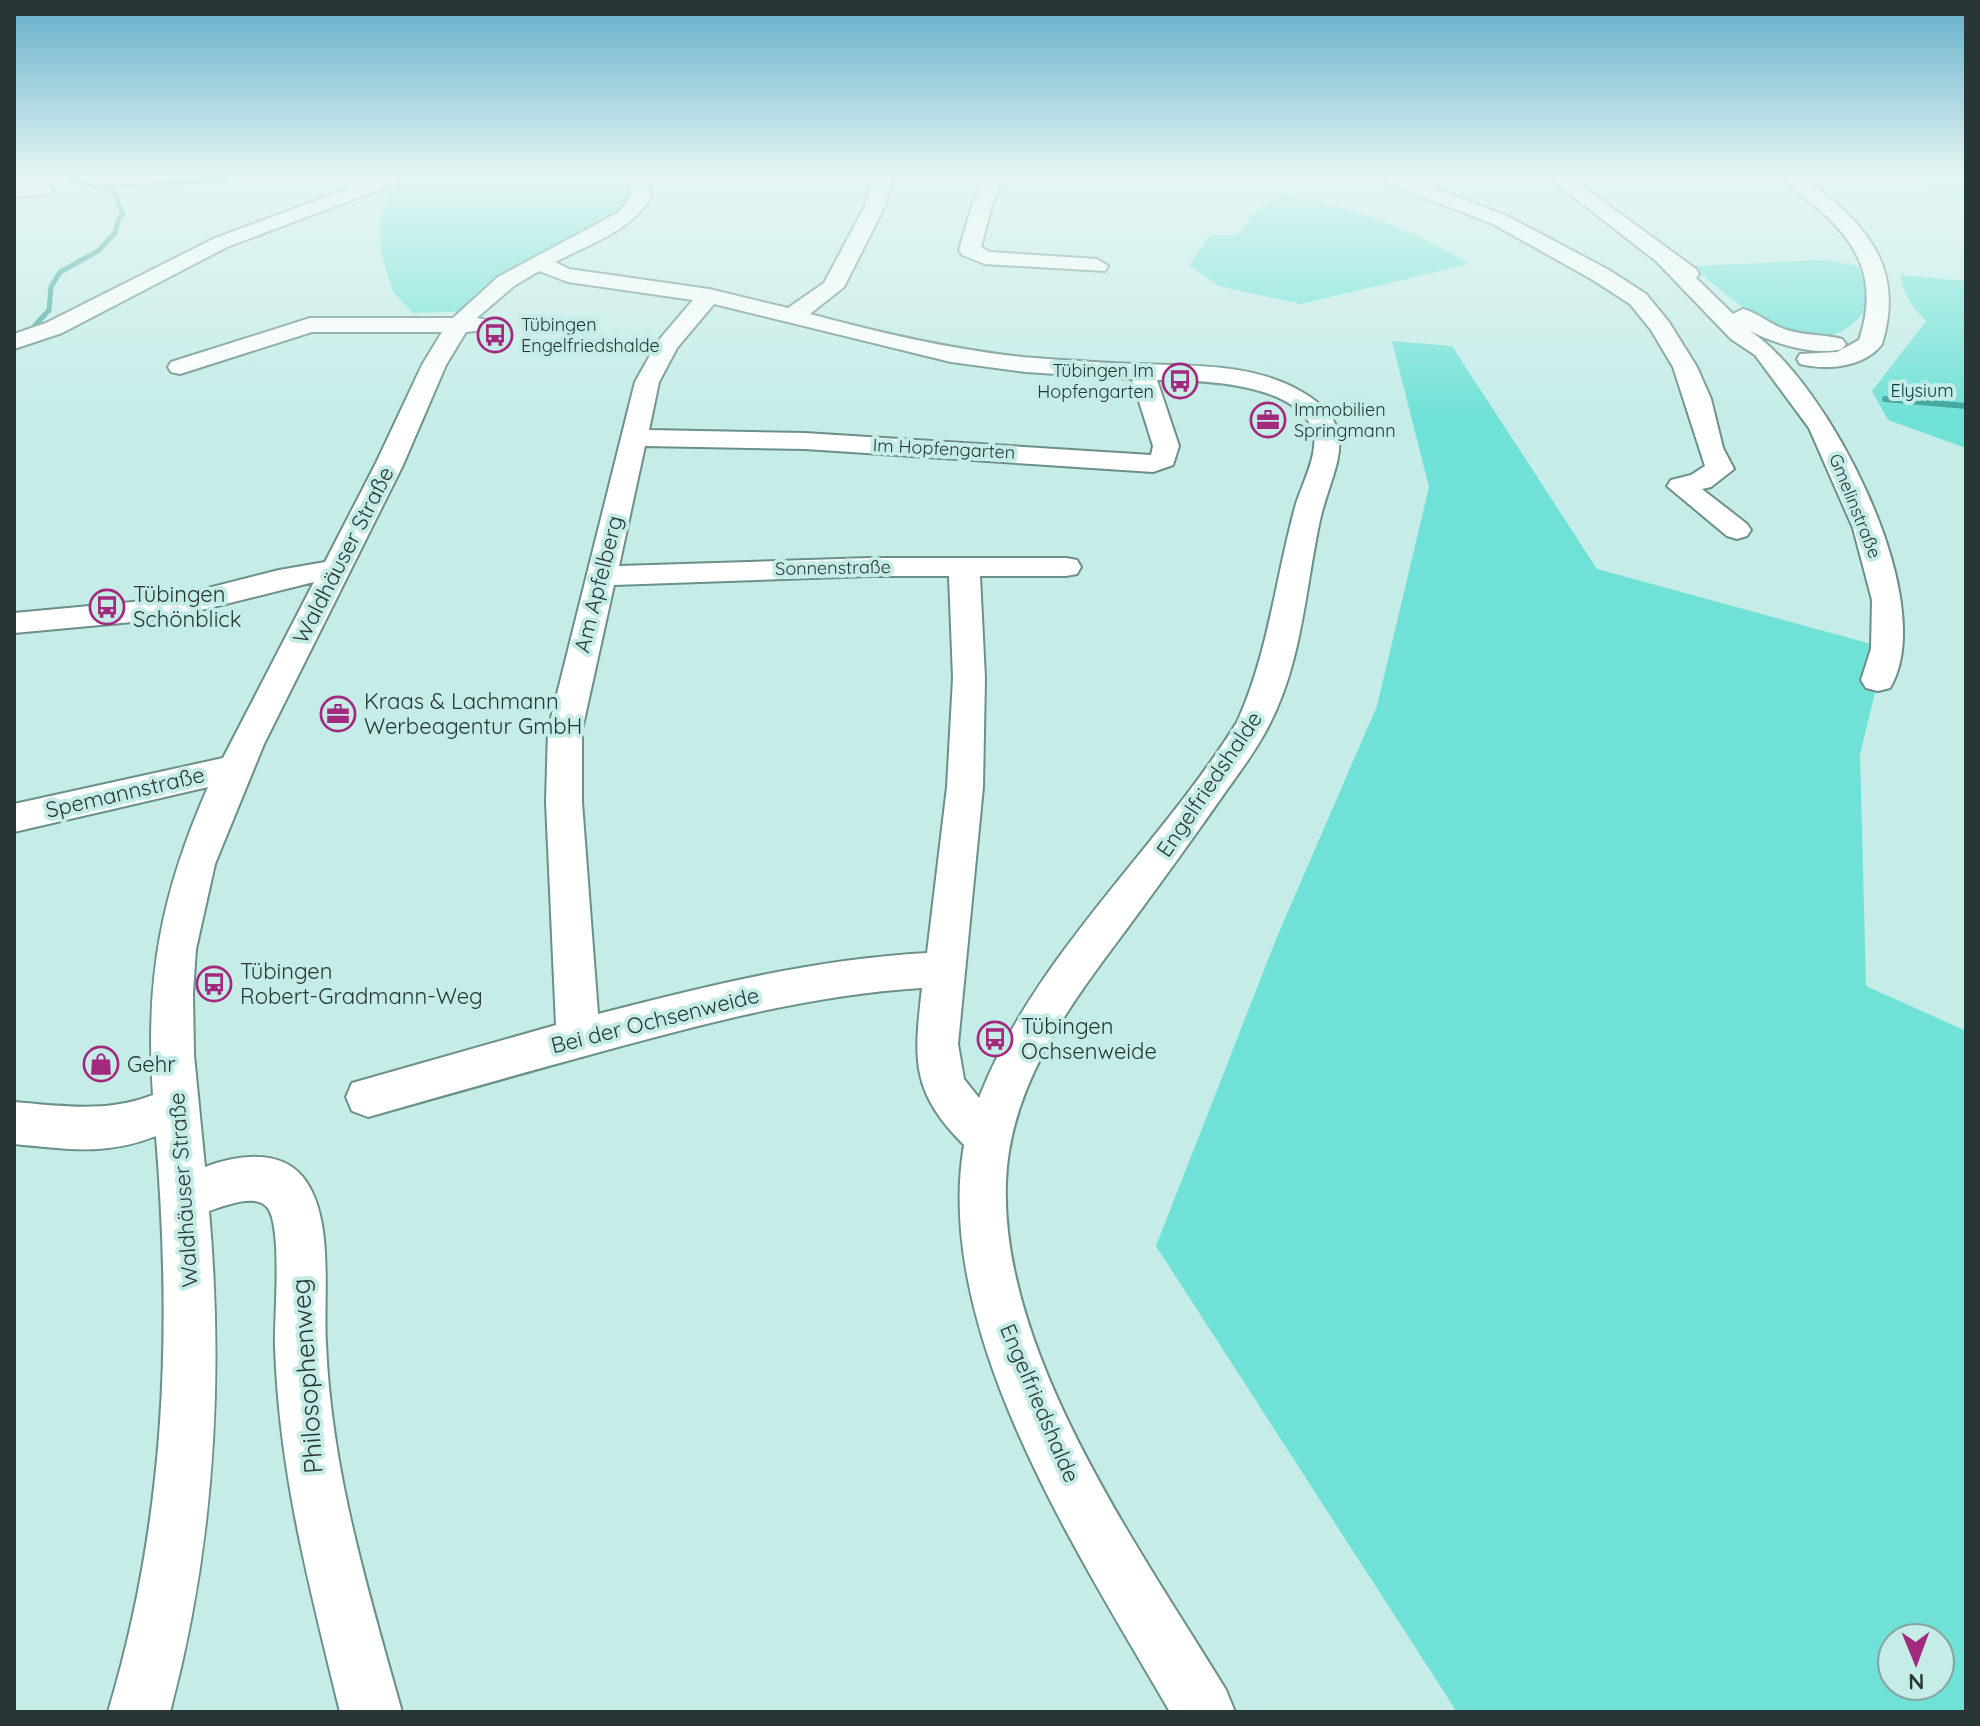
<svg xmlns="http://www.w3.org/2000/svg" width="1980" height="1726" font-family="Quicksand,sans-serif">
<rect width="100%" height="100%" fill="#c5ece7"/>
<!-- green -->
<g fill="#6fe1d6" fill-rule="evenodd">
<polygon points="400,178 629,178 637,182 639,202 471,311 413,313 393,292 381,253 380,217"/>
<polygon points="1931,178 1966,178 1966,202 1927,189"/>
<path d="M 1279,194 C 1347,204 1410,228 1469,264 L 1301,304 L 1219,286 L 1189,265 L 1210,235 L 1237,235 L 1253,214 Z"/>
<path d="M 1827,260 L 1858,266 L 1863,276 L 1867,307 C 1831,363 1772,328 1732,299 C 1720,289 1704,279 1695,266 Z"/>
<path d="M 1900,275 L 1966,281 L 1966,448 L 1888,420 L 1872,391 L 1926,321 C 1912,307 1904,295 1900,275 Z"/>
<path d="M 1392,341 L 1452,346 L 1597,569 L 1886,648 L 1860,754 L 1866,986 L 1966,1031 L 1966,1712 L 1457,1712 L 1156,1246 L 1277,937 L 1377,706 L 1429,487 ZM 1892,1638 L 1940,1638 L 1940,1686 L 1892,1686 Z"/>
</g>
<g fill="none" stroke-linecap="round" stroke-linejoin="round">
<!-- stream-far1 -->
<g stroke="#3da49b" stroke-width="5">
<polyline points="109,186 228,180"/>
<polyline points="30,331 49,310 51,287 60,272 98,251 115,233 119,218 123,215 113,190 71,180"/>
</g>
<!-- stream -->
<polyline stroke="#3da49b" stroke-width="6" points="1885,399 1966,406"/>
<!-- minor casing -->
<g stroke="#6b8f8a" stroke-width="4">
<g id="minor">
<polygon points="376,178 403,178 400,182 227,247 62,333 14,349 14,334 46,323 213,239"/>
<path d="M 631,178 L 644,178 L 652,195 C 633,231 589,244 555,262 L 569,269 L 709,289 L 788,308 L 824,283 L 865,206 L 873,178 L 893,178 L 885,206 L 844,287 L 810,314 C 880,333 949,349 1022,357 C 1061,360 1100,363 1139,364 C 1194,366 1253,363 1302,392 C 1365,428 1332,467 1320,520 C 1305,590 1302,665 1267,729 C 1255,752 1239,773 1224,794 C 1192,840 1159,885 1126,930 C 1070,1005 1009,1085 1006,1183 C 1000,1354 1140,1549 1226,1690 L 1235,1712 L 1170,1712 C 1080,1556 932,1332 964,1145 C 910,1091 914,1059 922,988 C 805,995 691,1027 578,1058 C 508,1077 438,1097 368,1117 L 352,1111 L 346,1097 L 352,1083 L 556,1025 L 546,802 L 548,730 L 635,382 L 658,341 L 693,300 L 568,282 L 539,271 L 514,286 L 479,316 L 477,318 L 487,320 L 491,325 L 487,330 L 466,332 L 446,365 L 403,465 L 264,744 L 215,864 L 196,949 L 193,993 L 194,1055 L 205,1167 C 235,1156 278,1148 302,1176 C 335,1215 323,1295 326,1343 C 331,1471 368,1590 402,1712 L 340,1712 C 310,1589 279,1474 275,1346 C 274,1318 283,1226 267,1207 C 255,1193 224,1206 209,1211 C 224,1381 214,1547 170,1712 L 108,1712 C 166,1519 172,1335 156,1136 C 106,1156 67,1149 14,1144 L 14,1102 C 63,1106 106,1113 153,1095 C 145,978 161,894 208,787 L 14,832 L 14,804 L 223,758 L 314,582 L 165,619 L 14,633 L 14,613 L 165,599 L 279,570 L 325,562 L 375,465 L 422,365 L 442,332 L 312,332 L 180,374 L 171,372 L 168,367 L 171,362 L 310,318 L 453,318 L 498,277 L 619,212 L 632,195 L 627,182 ZM 714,304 L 951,362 L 1026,372 L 1132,379 L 1153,446 L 1151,455 L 805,433 L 649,430 L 659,382 L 677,348 ZM 1157,380 C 1198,380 1286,382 1310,424 C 1314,430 1315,439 1314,447 C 1312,469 1299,490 1294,511 C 1275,582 1268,654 1237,722 C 1157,851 1035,954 979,1098 L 964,1079 L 958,1044 L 983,787 L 985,678 L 980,576 L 1066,576 L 1077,574 L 1081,567 L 1077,560 L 1066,558 L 870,558 L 619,566 L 645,446 L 805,449 L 1153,472 L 1173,465 L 1179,446 ZM 870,576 L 949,576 L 953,678 L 947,787 L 927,953 C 815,959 706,986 598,1014 L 582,802 L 582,730 L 614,585 Z"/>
<polygon points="984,178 1004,178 992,205 981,247 990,252 1097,259 1108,266 1105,271 985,264 962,255 959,250 972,205"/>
<polygon points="1385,178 1408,178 1507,216 1609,270 1646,294 1669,322 1697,367 1711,399 1723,448 1734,469 1711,487 1702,489 1747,524 1751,530 1747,536 1737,539 1727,536 1667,486 1671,480 1691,475 1705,466 1673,367 1651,330 1630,304 1593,280 1493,224 1387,183"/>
<path d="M 1549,178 L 1571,178 L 1696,269 L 1699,274 L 1696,278 L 1733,314 L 1743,309 C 1758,313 1770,324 1784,329 C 1803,336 1823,334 1842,339 L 1846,344 L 1842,349 C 1815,356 1775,344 1750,331 C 1827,381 1942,601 1890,688 L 1878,691 L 1866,688 L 1861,680 L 1871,649 L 1872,600 L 1853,528 L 1809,428 L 1755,355 L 1731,339 L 1656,261 Z"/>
<path d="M 1783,178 L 1805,178 C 1864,223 1906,265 1882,344 C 1865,367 1827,371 1800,364 L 1797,359 L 1800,354 L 1837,352 L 1859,340 C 1877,287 1863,248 1821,211 C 1809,200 1793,191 1783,178 Z"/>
<polygon points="43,184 50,186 53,190 50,194 14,197 14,185"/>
</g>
</g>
<!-- minor -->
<use href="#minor" fill="#fff" fill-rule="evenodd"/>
</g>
<!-- sky -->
<linearGradient id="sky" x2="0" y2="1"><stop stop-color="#63aec9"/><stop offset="0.42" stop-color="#e5f6f4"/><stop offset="1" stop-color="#e5f6f4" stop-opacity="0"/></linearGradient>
<rect width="1980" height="419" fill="url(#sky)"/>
<!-- icons -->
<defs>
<g id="bus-ring" transform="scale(1.8)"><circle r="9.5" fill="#c5ece7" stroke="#a3297f" stroke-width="1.5"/><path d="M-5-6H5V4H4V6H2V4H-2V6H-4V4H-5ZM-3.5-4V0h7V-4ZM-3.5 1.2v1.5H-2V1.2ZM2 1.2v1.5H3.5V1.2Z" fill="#a3297f"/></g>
<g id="office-ring" transform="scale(1.8)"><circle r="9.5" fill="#c5ece7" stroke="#a3297f" stroke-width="1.5"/><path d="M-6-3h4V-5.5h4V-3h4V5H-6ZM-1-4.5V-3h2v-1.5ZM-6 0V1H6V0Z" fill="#a3297f"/></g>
<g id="shop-ring" transform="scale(1.8)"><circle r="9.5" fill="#c5ece7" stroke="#a3297f" stroke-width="1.5"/><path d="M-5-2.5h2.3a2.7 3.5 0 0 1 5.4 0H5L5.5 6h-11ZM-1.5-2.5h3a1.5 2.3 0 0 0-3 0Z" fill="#a3297f"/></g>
</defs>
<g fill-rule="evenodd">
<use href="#bus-ring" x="495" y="335"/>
<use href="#bus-ring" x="1180" y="381"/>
<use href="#office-ring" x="1268" y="420"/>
<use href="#bus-ring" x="107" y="607"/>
<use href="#office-ring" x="338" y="714"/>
<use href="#bus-ring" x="214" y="984"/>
<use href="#bus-ring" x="995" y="1039"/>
<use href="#shop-ring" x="101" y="1064"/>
</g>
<g text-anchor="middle" stroke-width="8" stroke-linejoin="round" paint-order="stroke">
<!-- far-poi labels -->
<g font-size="18" fill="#283735" stroke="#c5ece7" text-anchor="start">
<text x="521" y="331">Tübingen<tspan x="521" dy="21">Engelfriedshalde</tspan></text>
<text x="1154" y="377" text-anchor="end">Tübingen Im<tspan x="1154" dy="21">Hopfengarten</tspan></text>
<text x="1294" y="416">Immobilien<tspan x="1294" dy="21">Springmann</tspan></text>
</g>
<!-- far-park labels -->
<g font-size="18" fill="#01423e" stroke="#c5ece7">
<text x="1922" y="397">Elysium</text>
</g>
<!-- far-street labels -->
<g font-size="18" fill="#283735" stroke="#c5ece7">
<text transform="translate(944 449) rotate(3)" y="6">Im Hopfengarten</text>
<text transform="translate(1855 506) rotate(68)" y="6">Gmelinstraße</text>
<text transform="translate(833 568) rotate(-1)" y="6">Sonnenstraße</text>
</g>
<!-- street labels -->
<g font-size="22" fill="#283735" stroke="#c5ece7">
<text transform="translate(343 555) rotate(-63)" y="8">Waldhäuser Straße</text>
<text transform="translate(598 584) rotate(-76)" y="8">Am Apfelberg</text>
<text transform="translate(1209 784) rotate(-56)" y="8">Engelfriedshalde</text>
<text transform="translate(125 792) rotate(-13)" y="8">Spemannstraße</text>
<text transform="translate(655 1020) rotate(-14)" y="8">Bei der Ochsenweide</text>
<text transform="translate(183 1190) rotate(-94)" y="8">Waldhäuser Straße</text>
<text transform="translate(1040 1403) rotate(67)" y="8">Engelfriedshalde</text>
</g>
<!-- poi labels -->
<g font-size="22" fill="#283735" stroke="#c5ece7" text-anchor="start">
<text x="133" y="602">Tübingen<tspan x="133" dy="25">Schönblick</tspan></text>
<text x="364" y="709">Kraas &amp; Lachmann<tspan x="364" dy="25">Werbeagentur GmbH</tspan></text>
<text x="240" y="979">Tübingen<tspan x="240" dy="25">Robert-Gradmann-Weg</tspan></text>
<text x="1021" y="1034">Tübingen<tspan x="1021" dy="25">Ochsenweide</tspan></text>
<text x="127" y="1072">Gehr</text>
</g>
<!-- near-street labels -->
<g font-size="26" fill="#283735" stroke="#c5ece7">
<text transform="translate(307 1376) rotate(-94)" y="9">Philosophenweg</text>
</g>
</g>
<!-- border -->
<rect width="1980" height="1726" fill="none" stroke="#283735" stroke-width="32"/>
<!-- north arrow -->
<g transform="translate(1916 1662) rotate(179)"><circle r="38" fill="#c5ece7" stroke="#86a4a0" stroke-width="2"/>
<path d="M0-6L14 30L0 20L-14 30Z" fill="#a3297f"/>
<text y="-12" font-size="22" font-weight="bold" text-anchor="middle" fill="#283735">N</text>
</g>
</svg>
